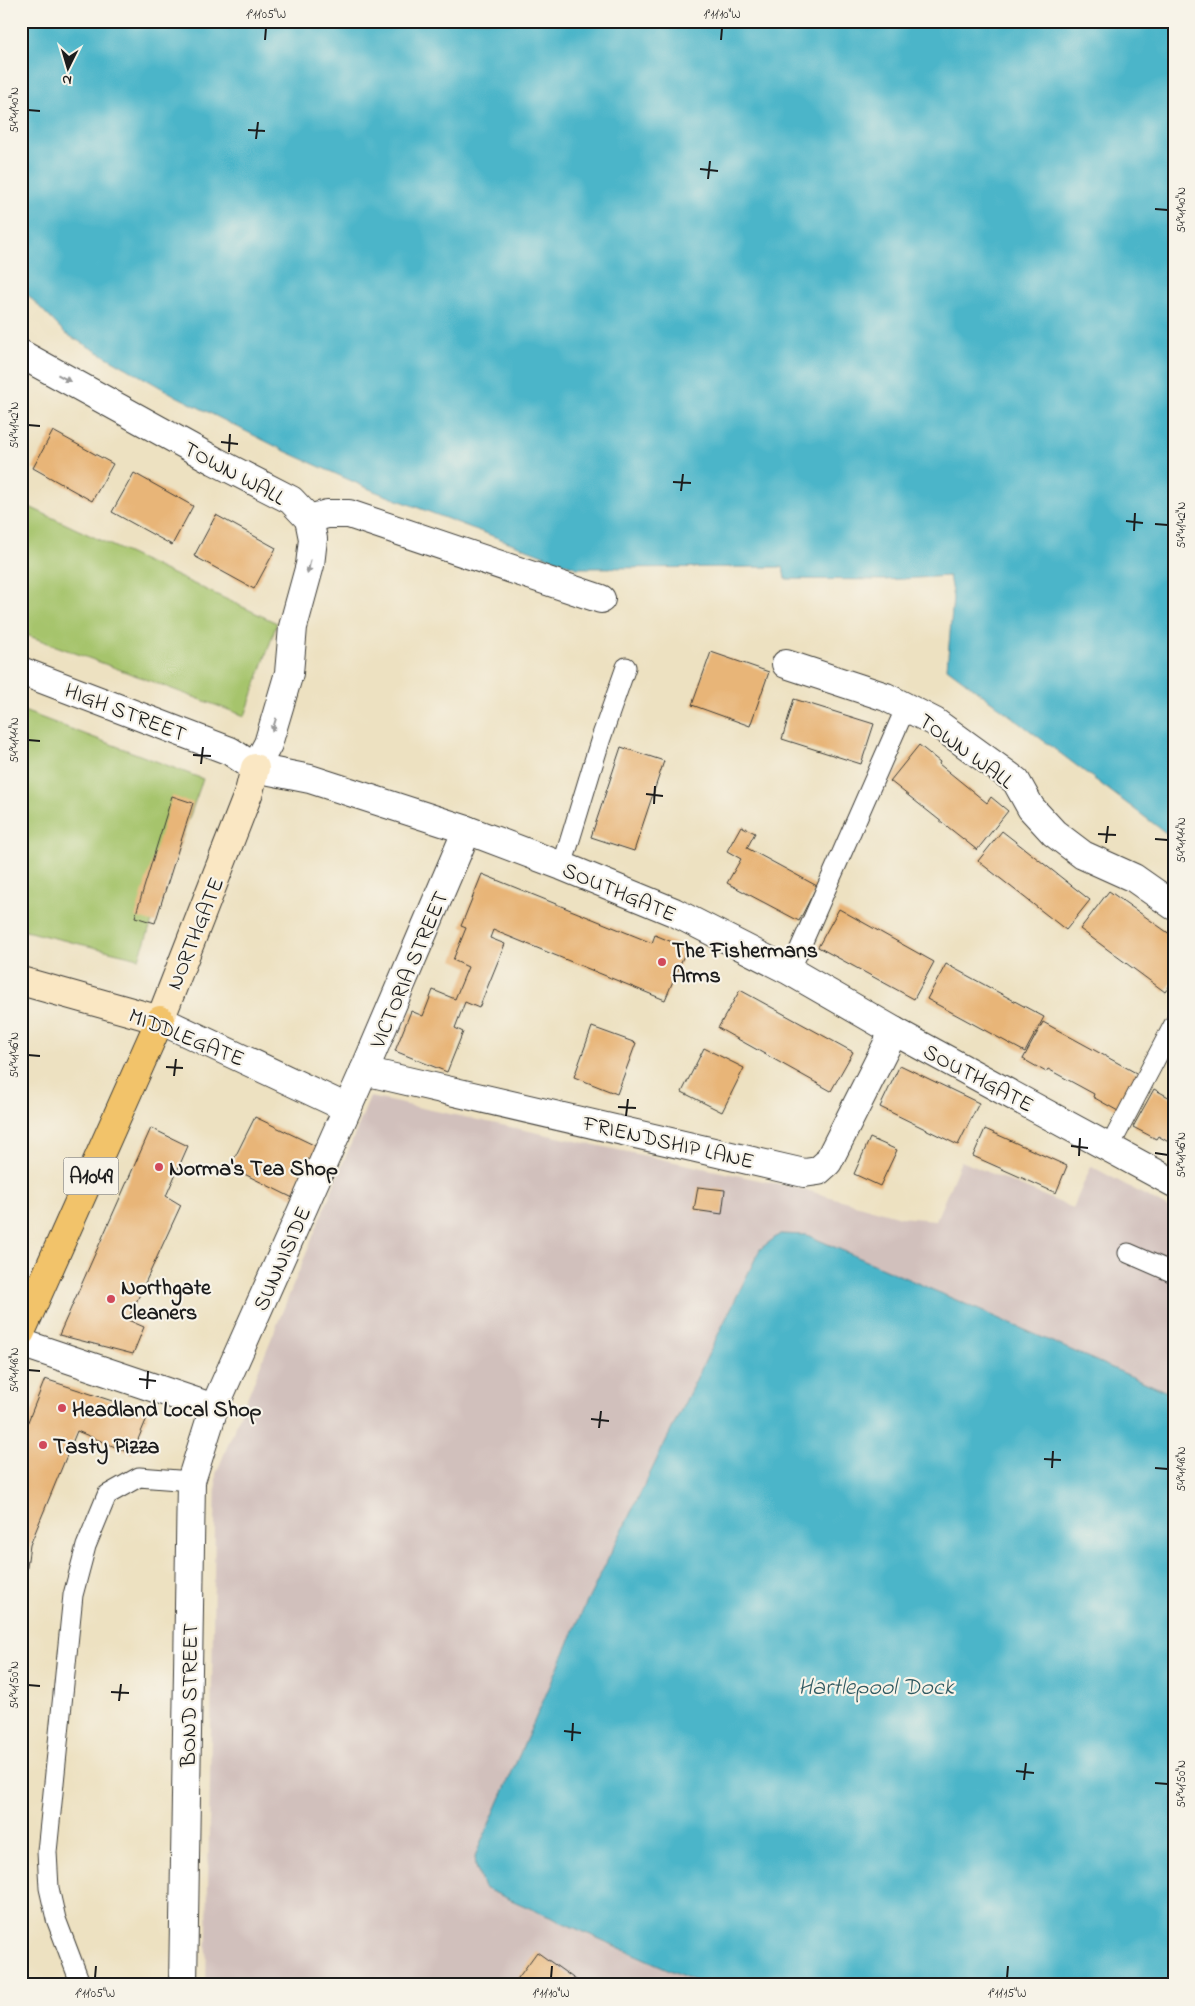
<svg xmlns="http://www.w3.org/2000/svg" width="1195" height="2006" font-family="'Indie Flower',sans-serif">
<rect width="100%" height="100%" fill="#f7f3e8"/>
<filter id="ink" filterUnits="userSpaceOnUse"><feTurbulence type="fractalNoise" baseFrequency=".02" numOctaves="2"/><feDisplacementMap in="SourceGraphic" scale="10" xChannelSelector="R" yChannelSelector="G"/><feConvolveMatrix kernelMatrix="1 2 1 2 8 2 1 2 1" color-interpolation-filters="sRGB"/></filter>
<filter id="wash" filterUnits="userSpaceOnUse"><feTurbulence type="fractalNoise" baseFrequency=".0096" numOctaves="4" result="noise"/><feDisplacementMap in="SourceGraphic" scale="20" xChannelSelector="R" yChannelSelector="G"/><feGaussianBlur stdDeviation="1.12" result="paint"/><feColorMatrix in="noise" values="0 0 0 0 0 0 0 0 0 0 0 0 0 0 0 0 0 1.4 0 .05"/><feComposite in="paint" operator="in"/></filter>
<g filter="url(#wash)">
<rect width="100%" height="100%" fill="#ede1c1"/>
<!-- industrial -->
<polygon fill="#d1c0bc" points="370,1097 806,1190 900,1217 936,1220 961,1161 1073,1208 1091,1166 1174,1211 1174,1985 206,1985 216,1474"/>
<!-- green -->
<g fill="#a6c46c" stroke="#617044">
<polygon points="21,503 277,623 245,716 21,633"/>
<polygon points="21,710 203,779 139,958 21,930"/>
</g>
<!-- water -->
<g fill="#4bb5c9" stroke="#346872">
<polygon points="21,21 1174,21 1174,839 947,668 953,598 949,576 885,580 785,579 783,567 577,568 374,491 287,452 176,396 66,334 21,288"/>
<polygon points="780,1234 807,1235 1174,1395 1174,1985 704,1985 484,1888 476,1867 475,1856 584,1608 760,1249"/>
</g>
<g id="blocks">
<!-- building -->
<g fill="#e8b578">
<polygon points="53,431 113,464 92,501 33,468"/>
<polygon points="134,473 193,506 172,545 112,512"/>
<polygon points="216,515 276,548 254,589 194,556"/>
<polygon points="711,652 769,672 750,726 692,705"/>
<polygon points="794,699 874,724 861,764 782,739"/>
<polygon points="919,745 940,762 939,764 987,803 991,797 1008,811 977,850 890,781"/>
<polygon points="621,747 664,761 634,851 591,837"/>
<polygon points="172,796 193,803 155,923 135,917"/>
<polygon points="741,826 755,833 747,848 817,886 799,921 727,883 741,859 727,851"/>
<polygon points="1002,831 1090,900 1066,930 978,861"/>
<polygon points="482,874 652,943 655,935 687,948 665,1000 493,930 490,938 505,944 479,1008 465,1002 455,1028 463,1032 447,1072 395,1051 411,1011 423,1016 433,990 455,999 468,967 453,960 466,928 461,926"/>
<polygon points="1109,891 1174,937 1174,980 1165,992 1080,929"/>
<polygon points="839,909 934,962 914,999 818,947"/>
<polygon points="946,964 1044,1017 1025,1052 927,999"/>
<polygon points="740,990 853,1052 831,1091 718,1028"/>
<polygon points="1043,1022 1138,1074 1118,1111 1093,1097 1094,1094 1048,1069 1046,1072 1023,1059"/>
<polygon points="592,1027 636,1043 617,1094 574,1077"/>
<polygon points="704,1048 744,1068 722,1112 682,1092"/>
<polygon points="900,1065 979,1103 958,1145 880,1107"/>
<polygon points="1154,1089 1174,1100 1174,1145 1158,1136 1156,1139 1133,1127"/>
<polygon points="255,1117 320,1148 295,1199 230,1167"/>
<polygon points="151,1128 188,1146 166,1196 181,1205 128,1320 144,1327 133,1354 59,1335"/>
<polygon points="985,1129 1067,1166 1056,1193 973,1156"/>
<polygon points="870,1138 897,1150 880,1186 854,1174"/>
<polygon points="698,1187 725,1190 722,1214 694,1210"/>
<polygon points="45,1379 149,1413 132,1454 77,1431 30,1545 21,1611 21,1439"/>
<polygon points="537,1952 583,1985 513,1985"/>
</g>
</g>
</g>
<g filter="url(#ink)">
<use href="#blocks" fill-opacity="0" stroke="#3b3a35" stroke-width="1"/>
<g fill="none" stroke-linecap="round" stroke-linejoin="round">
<!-- lane casing -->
<g stroke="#3b3a35" stroke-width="21">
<g id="lane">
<polyline points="562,866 601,738 626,667"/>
<polyline points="790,971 906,707"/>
<polyline points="1109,1148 1174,1024"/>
<polyline points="1128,1253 1174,1273"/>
<polyline points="81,1985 56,1919 49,1888 47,1852 73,1595 86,1546 107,1495 139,1477 191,1481"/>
</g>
</g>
<!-- street casing -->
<g stroke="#3b3a35" stroke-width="30">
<g id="street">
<polyline points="21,354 215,461 291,500 309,519"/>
<polyline points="309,519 327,514 349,514 601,599"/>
<polyline points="786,664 886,697 935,722 1016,781 1031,808 1054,833 1083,855 1134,878 1174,906"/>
<polyline points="21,671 230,751 255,768 310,779 467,830 562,866 674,912 790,971 894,1031 1174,1183"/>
<polyline points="255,768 268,744 289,673 293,627 310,565 313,539 309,519"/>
<polyline points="160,1020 347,1108"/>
<polyline points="364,1071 804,1173 818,1171 828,1162 894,1031"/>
<polyline points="21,1343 214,1408"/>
<polyline points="183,1985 191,1481 214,1408 364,1071 467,830"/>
</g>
</g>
<!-- secondary casing -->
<g stroke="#3b3a35" stroke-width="30">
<polyline id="secondary" points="21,981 160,1020 249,792 255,768"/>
</g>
<!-- primary casing -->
<g stroke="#3b3a35" stroke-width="30">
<polyline id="primary" points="21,1332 160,1020"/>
</g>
<!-- lane -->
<use href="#lane" stroke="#fff" stroke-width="19"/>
<!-- street -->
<use href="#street" stroke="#fff" stroke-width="28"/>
<!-- secondary -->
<use href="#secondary" stroke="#fae7c3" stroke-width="28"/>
<!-- primary -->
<use href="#primary" stroke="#f2c36a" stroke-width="28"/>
</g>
<!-- one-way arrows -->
<defs><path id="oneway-solid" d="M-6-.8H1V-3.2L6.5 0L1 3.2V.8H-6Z" transform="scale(1.25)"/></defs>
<g fill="#999">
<use href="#oneway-solid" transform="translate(64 378) rotate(29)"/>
<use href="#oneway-solid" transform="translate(309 567) rotate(102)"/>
<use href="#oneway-solid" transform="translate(274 725) rotate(107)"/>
</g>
</g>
<!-- ticks -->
<path fill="none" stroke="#1c1c1c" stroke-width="2" d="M 265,40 L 266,28M 721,40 L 722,28M 28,110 L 40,111M 248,130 L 265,131M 256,139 L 258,122M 700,169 L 718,171M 708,179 L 710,161M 1155,209 L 1168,210M 28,425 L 40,426M 221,442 L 238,444M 229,452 L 230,434M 673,482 L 691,483M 681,491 L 683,474M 1126,521 L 1143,523M 1155,524 L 1168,525M 1134,531 L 1135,513M 28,740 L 40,741M 193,755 L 211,756M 201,764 L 203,747M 646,794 L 663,796M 654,804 L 655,786M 1098,834 L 1116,835M 1155,839 L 1168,840M 1106,843 L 1108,826M 28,1055 L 40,1056M 166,1067 L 183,1068M 174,1076 L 176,1059M 618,1107 L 636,1108M 626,1116 L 628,1099M 1071,1146 L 1088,1148M 1155,1153 L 1168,1155M 1079,1156 L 1080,1138M 28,1370 L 40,1371M 139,1379 L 156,1381M 147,1389 L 148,1371M 591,1419 L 609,1421M 599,1428 L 601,1411M 1044,1459 L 1061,1460M 1052,1468 L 1053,1451M 1155,1468 L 1168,1469M 28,1685 L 40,1686M 111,1692 L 129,1693M 119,1701 L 121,1684M 564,1731 L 581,1733M 572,1741 L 573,1723M 1016,1771 L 1034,1773M 1024,1780 L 1026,1763M 1155,1783 L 1168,1784M 95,1978 L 96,1966M 551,1978 L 552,1966M 1007,1978 L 1008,1966"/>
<!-- markers -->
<g fill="#d1495b" stroke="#f7f3e8" stroke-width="2">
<circle cx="662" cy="962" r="5"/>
<circle cx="159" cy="1167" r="5"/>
<circle cx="111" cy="1299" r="5"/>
<circle cx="62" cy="1408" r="5"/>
<circle cx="43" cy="1445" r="5"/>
</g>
<g text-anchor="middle" stroke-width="4.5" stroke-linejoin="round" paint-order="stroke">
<!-- shield labels -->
<rect fill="#f7f3e8" stroke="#5e5c59" stroke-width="1" x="63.5" y="1157.5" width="55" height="37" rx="4"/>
<g font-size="21" font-weight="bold" fill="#1c1c1c">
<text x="91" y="1183">A1049</text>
</g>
<!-- street labels -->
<g font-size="22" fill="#1c1c1c" stroke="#f7f3e8">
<text transform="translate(235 472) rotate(28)" y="8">TOWN WALL</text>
<text transform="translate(126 711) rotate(21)" y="8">HIGH STREET</text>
<text transform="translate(967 750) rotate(36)" y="8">TOWN WALL</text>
<text transform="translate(620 891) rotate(23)" y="8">SOUTHGATE</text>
<text transform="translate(194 933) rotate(-68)" y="8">NORTHGATE</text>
<text transform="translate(408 969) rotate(-67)" y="8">VICTORIA STREET</text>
<text transform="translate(187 1036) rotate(22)" y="8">MIDDLEGATE</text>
<text transform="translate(979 1077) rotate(28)" y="8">SOUTHGATE</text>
<text transform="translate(669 1141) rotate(13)" y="8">FRIENDSHIP LANE</text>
<text transform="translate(281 1258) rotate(-66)" y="8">SUNNISIDE</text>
<text transform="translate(188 1695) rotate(-89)" y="8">BOND STREET</text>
</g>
<!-- poi labels -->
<g font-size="22" font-weight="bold" fill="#1c1c1c" stroke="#f7f3e8" text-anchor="start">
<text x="672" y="957">The Fishermans<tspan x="672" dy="25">Arms</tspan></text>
<text x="169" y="1175">Norma's Tea Shop</text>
<text x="121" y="1294">Northgate<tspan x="121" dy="25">Cleaners</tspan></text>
<text x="72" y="1416">Headland Local Shop</text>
<text x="53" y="1453">Tasty Pizza</text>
</g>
<!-- water labels -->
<g font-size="24" font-style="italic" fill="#2f5961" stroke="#f7f3e8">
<text x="876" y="1694">Hartlepool Dock</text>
</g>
</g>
<!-- margin -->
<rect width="1195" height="2006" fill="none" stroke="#f7f3e8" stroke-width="55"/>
<!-- north arrow -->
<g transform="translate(68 68) rotate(185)" stroke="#f7f3e8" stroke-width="4" paint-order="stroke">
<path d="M0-4L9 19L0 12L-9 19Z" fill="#1c1c1c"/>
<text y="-8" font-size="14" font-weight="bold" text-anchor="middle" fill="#1c1c1c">N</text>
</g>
<rect x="28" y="28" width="1140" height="1950" fill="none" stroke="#1c1c1c" stroke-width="2"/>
<g font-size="12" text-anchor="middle" fill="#1c1c1c">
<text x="266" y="18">1°11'05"W</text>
<text x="722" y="18">1°11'10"W</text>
<text transform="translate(14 110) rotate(-90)" y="4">54°41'40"N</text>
<text transform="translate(1181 210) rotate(-90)" y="4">54°41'40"N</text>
<text transform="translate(14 425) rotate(-90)" y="4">54°41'42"N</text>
<text transform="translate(1181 525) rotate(-90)" y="4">54°41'42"N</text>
<text transform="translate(14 740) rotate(-90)" y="4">54°41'44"N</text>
<text transform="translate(1181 840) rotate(-90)" y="4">54°41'44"N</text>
<text transform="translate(14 1055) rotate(-90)" y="4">54°41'46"N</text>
<text transform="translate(1181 1155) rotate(-90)" y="4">54°41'46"N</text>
<text transform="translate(14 1370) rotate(-90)" y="4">54°41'48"N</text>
<text transform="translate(1181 1469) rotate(-90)" y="4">54°41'48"N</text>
<text transform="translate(14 1685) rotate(-90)" y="4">54°41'50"N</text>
<text transform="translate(1181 1784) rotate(-90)" y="4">54°41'50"N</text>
<text x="95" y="1997">1°11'05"W</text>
<text x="551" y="1997">1°11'10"W</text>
<text x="1007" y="1997">1°11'15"W</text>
</g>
</svg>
